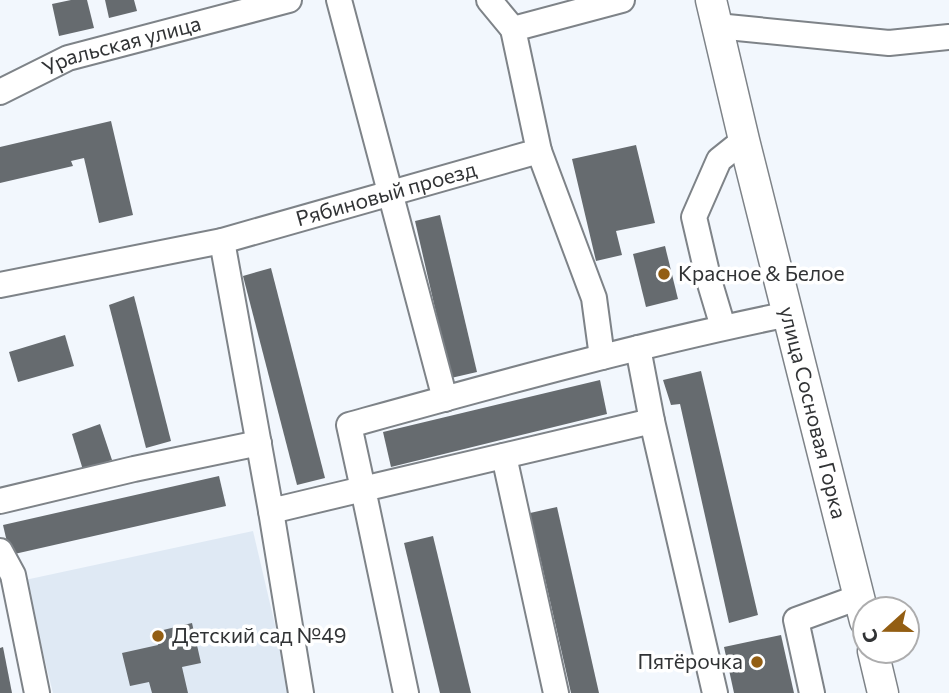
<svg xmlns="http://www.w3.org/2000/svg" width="949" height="693" font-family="Commissioner,sans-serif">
<rect width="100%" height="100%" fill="#f2f7fd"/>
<!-- built -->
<polygon fill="#dfe9f4" points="253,531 291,693 53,693 25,580"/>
<!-- building -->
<g fill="#666b6f">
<polygon points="71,0 87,0 94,28 59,36 52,4"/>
<polygon points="105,0 134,0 137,11 109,18"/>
<polygon points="111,121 133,215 99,223 84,158 71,161 73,166 0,183 0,147"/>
<polygon points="636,145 655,223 616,231 622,255 596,261 572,159"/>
<polygon points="440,215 477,372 451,378 415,221"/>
<polygon points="665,246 678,299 646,307 633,254"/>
<polygon points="271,268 325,478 297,485 243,276"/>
<polygon points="134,296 171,441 146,448 109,305"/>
<polygon points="65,335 74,366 18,382 9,352"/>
<polygon points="701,371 758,615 729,623 680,404 671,405 663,380"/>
<polygon points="600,380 607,414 391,467 383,432"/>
<polygon points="100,424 112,460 83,470 72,434"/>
<polygon points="219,476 226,506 10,555 3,525"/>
<polygon points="557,507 599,693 571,693 530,513"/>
<polygon points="433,536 471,693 440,693 404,543"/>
<polygon points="192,623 201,663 182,667 188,693 152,693 149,682 130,686 122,653 158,645 155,632"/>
<polygon points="781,635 794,693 734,693 724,647"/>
<polygon points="3,647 12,693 0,693 0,648"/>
</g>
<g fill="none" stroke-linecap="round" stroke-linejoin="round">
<!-- minor casing -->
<g stroke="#7e8388" stroke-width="28">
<g id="minor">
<polyline points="339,0 445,399"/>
<polyline points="489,0 513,29"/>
<polyline points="717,26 889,43 949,37"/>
<path id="s1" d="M 0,92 L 68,58 L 289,0"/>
<polyline points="539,151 594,298 602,357"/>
<path d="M 222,241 L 271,511 L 363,489 L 349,425 C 494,385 641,344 789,314"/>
<path id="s2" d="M 0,285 L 222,241 L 539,151 L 513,29 L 622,0"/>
<polyline points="723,327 708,277 694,217 719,160 744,140"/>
<polyline points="638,348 652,421 715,693"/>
<polyline points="504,456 556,693"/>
<polyline points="0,501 134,469 259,443"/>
<polyline points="271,511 301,693"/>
<polyline points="0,551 13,575 37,693"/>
<polyline points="406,693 363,489 652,421"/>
<polyline points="812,693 796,620 859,597"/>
</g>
</g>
<!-- major casing -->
<g stroke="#7e8388" stroke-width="33">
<g id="major">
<path id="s3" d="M 711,0 L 744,140 L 865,621"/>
<polyline points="873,651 883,693"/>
</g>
</g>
<!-- minor -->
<use href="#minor" stroke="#fff" stroke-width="24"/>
<!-- major -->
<use href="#major" stroke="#fff" stroke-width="30"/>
</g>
<!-- markers -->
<g fill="#935e13" stroke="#fff" stroke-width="2.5">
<circle cx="664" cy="274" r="7"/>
<circle cx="158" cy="636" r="7"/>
<circle cx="757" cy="662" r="7"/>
</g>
<g text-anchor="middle" stroke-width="7" stroke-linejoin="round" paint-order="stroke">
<!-- street labels -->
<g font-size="21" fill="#313335" stroke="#fff">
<text dy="7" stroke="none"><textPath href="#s1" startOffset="131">Уральская улица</textPath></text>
<text dy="7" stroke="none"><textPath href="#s2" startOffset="397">Рябиновый проезд</textPath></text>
<text dy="7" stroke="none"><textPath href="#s3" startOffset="425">улица Сосновая Горка</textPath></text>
</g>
<!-- poi labels -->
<g font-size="21" fill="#313335" stroke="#fff" text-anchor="start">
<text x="678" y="281">Красное &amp; Белое</text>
<text x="172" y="643">Детский сад №49</text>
<text x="743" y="669" text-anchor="end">Пятёрочка</text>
</g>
</g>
<!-- north arrow -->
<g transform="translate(886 630) rotate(249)"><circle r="33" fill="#ffffff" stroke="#adadae" stroke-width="2"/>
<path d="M0-5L12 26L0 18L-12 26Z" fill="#935e13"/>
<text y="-10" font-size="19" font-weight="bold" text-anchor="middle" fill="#313335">С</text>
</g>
</svg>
